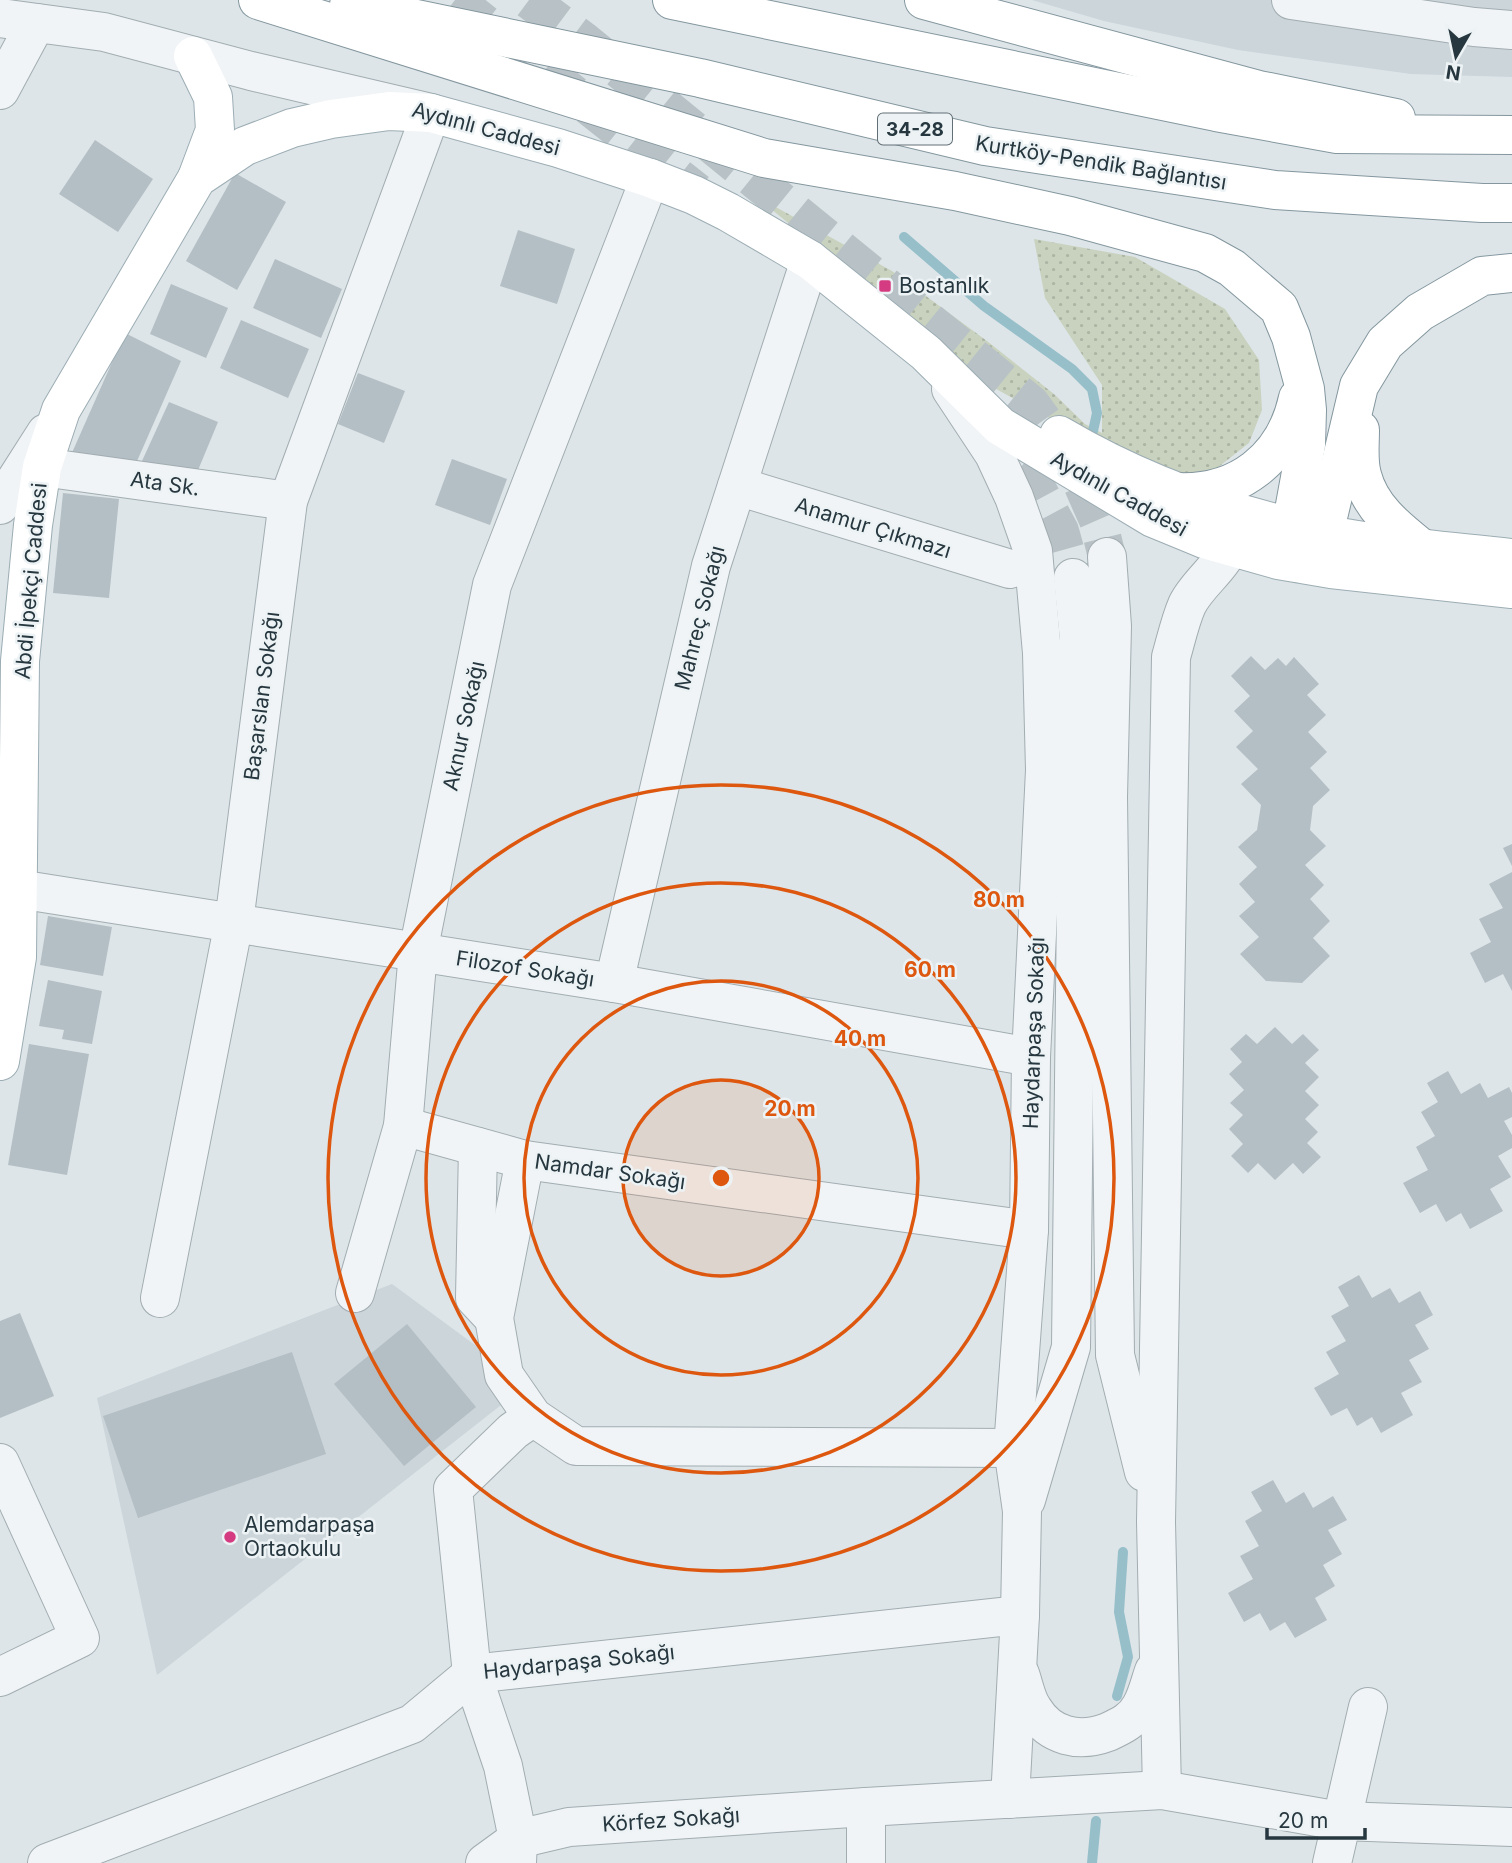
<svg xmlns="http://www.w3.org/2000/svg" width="1512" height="1863" font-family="Inter,sans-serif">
<defs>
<pattern id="grass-dots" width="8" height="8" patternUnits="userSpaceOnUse" patternTransform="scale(1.75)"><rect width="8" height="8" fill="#c9d2be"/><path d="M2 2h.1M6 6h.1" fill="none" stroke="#acb5a4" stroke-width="1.8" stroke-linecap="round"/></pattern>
</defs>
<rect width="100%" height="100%" fill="#dde5e8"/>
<!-- built -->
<g fill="#cbd5da">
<polygon points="1032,0 1512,0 1512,77 1411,74 1238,50 1104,21"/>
<polygon points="392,1284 528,1384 157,1675 97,1398"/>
</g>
<!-- grass -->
<polygon fill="url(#grass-dots)" points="754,195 892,271 987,341 1054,394 1085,424 1102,433 1102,385 1045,298 1034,239 1135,257 1225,309 1259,360 1262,410 1249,443 1207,476 1166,482 978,379"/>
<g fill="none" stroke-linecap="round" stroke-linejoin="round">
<!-- stream -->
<g stroke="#96bfca" stroke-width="10">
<polyline points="904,237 984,306 1072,369 1092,389 1097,413 1093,431"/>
<polyline points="1117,1696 1128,1657 1119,1612 1123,1552"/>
<polyline points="1092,1863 1096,1821"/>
</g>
</g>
<!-- building -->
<g fill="#b4bfc5">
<polygon points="95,140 153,179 118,232 59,194"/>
<polygon points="235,173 286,202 237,290 186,261"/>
<polygon points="518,230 575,249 557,304 500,286"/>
<polygon points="275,259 342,289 321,338 253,308"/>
<polygon points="171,284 228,308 206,358 150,334"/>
<polygon points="241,320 309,349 288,398 220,368"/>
<polygon points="125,333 181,361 134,468 71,455"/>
<polygon points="358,373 405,391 384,443 338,424"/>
<polygon points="169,402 218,422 196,475 142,461"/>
<polygon points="452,459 507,479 490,525 435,505"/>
<polygon points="63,493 119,499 109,598 53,593"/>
<polygon points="1251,656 1265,670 1278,658 1286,666 1294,657 1319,684 1307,695 1326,715 1308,732 1327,752 1310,768 1330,790 1313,806 1310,830 1326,846 1305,865 1324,885 1310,899 1330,921 1313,938 1330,956 1302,983 1266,981 1240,954 1259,937 1239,916 1255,902 1239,884 1257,867 1238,847 1257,830 1261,805 1241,784 1258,769 1236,747 1253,731 1234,711 1250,696 1231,676"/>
<polygon points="1512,844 1512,866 1503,848"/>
<polygon points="1512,872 1512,991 1503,974 1485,983 1470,953 1491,942 1479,919 1503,908 1489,884"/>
<polygon points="48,916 112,927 103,976 40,965"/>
<polygon points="48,980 102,991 92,1044 62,1039 64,1030 39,1026"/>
<polygon points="1275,1027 1292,1044 1303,1034 1319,1050 1305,1063 1319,1077 1305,1091 1319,1105 1305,1119 1318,1132 1307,1143 1321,1157 1303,1174 1293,1163 1275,1180 1258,1163 1248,1173 1231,1156 1243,1144 1229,1129 1243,1115 1230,1103 1244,1090 1229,1074 1242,1062 1230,1049 1246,1034 1257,1044"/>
<polygon points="29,1044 89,1054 67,1175 8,1165"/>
<polygon points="1448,1071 1461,1094 1480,1083 1488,1098 1509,1087 1512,1093 1512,1117 1504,1121 1512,1135 1512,1148 1498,1156 1511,1177 1490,1189 1503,1211 1470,1229 1461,1213 1446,1222 1436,1204 1420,1213 1403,1183 1428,1170 1416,1147 1435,1136 1421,1112 1438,1102 1427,1083"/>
<polygon points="1359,1275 1372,1298 1390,1288 1399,1303 1420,1291 1433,1315 1415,1325 1429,1349 1409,1360 1422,1382 1401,1393 1413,1415 1381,1433 1372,1417 1357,1426 1347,1408 1331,1416 1314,1388 1339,1374 1326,1352 1346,1341 1331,1316 1349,1306 1338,1287"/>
<polygon points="20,1313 54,1396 0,1418 0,1321"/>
<polygon points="407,1324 476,1407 404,1466 334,1384"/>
<polygon points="292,1352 326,1454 138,1518 103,1416"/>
<polygon points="1273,1480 1286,1503 1304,1492 1313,1508 1333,1496 1347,1520 1328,1530 1342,1554 1323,1565 1335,1586 1315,1598 1327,1620 1295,1638 1285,1622 1270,1631 1260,1613 1244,1622 1228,1593 1253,1579 1240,1556 1259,1546 1245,1521 1262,1511 1251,1492"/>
</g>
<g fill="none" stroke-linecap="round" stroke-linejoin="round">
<!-- minor-tunnel -->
<g stroke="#b8c2c6" stroke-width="38" stroke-dasharray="38 19" stroke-linecap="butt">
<polyline points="455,0 697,192"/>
<polyline points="529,0 584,41 1031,404 1072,461 1098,520 1107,557"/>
<polyline points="982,425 1027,470 1060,531 1073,578"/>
</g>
<!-- minor casing -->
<g stroke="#a2adb2" stroke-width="40">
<g id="minor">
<polyline points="1291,0 1474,27 1512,30"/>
<polyline points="0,18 104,32 251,71 431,113 288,501 234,922 160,1298"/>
<polyline points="0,90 36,23"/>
<polyline points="951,389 994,454 1014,497 1033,551 1042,653 1045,770 1031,1057 1029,1230 1013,1448 1022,1511 1020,1615 1010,1799"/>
<polyline points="42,467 288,501"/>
<polyline points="737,486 1010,569"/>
<polyline points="0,505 46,433"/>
<polyline points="1107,557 1112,626 1108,797 1115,1355 1144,1472"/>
<polyline points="18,889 614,983 1031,1057"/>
<polyline points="614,983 711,566 810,260"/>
<polyline points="403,1126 525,1160 1029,1230"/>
<polyline points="478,1147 475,1298 490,1314"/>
<polyline points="525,1160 494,1318 504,1375 533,1417 576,1446 1013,1448"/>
<polyline points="355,1293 403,1126 418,952 492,585 650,178"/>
<polyline points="0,1463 80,1638 0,1677"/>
<polyline points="1026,1500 1071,1347 1079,639 1073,578"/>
<path d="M 1020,1674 C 1024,1685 1026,1699 1033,1709 C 1050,1737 1079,1743 1108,1732 C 1121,1726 1134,1720 1141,1706 C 1147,1696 1150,1682 1154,1671"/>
<path d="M 1162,1790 L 1156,1522 L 1171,657 C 1176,640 1180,621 1187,605 C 1201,575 1246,554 1228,517"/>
<polyline points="866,1807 866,1863"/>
<polyline points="47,1863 412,1724 472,1674 1020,1615"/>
<polyline points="485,1863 518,1839 569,1827 866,1807 1162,1790 1340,1821 1512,1827"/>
<polyline points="517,1863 518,1839 503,1766 472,1674 453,1489 513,1431 533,1417"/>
<polyline points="1332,1863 1368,1707"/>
</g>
</g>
<!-- major casing -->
<g stroke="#9cadb4" stroke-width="40">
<g id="major">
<polyline points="193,56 213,97 215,130 197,178"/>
<path d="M 1059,435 C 1132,478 1213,509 1296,528 C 1366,545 1440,550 1512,558"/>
<polyline points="0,1061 17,957 20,661 33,525 42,467 61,410 197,178 245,146 292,128 331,119 389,111 431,113 558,148 650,178 694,195 728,212 810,260 926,353 1000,426 1153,518 1204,539 1278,560 1331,569 1512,589"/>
</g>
</g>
<!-- highway casing -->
<g stroke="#84979f" stroke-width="40">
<g id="highway">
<polyline points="258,0 764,158 955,191 1070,216 1205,253 1232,268 1279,308 1291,337 1305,389 1307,410 1306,445 1291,527 1300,563"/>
<polyline points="672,0 1216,112 1337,134 1512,135"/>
<polyline points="924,0 1259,90 1396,118"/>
<polyline points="349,5 700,78 985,146 1275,190 1482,203 1512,203"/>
<path d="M 1360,430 C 1360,444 1358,461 1362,475 C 1370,507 1395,527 1420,547"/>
<path d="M 1176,492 C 1238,495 1285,459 1298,398"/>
<polyline points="1300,563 1324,534 1359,386 1385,343 1420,312 1482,276 1512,273"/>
</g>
</g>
<!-- minor -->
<use href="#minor" stroke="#f0f4f6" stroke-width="38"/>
<!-- major -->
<use href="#major" stroke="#fff" stroke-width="38"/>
<!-- highway -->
<use href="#highway" stroke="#fff" stroke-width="38"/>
</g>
<!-- distance rings -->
<circle cx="721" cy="1178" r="98" fill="#de570f" fill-opacity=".12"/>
<g fill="none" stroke="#de570f" stroke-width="3.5">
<circle cx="721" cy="1178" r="98"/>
<circle cx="721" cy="1178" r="197"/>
<circle cx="721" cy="1178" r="295"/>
<circle cx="721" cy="1178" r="393"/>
</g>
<!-- markers -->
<g fill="#d43b80" stroke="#edf3f5" stroke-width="2.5">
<rect x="878" y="279" width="14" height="14" rx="3.5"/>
<circle cx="230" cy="1537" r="7"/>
</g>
<g text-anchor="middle" stroke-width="5" stroke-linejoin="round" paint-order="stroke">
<!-- shield labels -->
<rect fill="#edf3f5" stroke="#626f76" stroke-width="2" x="878" y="113.5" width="74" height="31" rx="5"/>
<g font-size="19" font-weight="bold" fill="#26373f">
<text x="915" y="136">34-28</text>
</g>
<!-- street labels -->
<g font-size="21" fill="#26373f" stroke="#edf3f5">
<text transform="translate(486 129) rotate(15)" y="7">Aydınlı Caddesi</text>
<text transform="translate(1101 163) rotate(9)" y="7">Kurtköy-Pendik Bağlantısı</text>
<text transform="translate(165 484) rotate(8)" y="7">Ata Sk.</text>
<text transform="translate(1119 494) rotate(29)" y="7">Aydınlı Caddesi</text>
<text transform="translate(873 528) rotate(17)" y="7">Anamur Çıkmazı</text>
<text transform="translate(31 581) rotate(-85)" y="7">Abdi İpekçi Caddesi</text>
<text transform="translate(700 618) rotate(-76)" y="7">Mahreç Sokağı</text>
<text transform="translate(262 696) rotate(-83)" y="7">Başarslan Sokağı</text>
<text transform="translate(464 726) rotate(-78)" y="7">Aknur Sokağı</text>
<text transform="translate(525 969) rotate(9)" y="7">Filozof Sokağı</text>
<text transform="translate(1034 1033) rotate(-88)" y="7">Haydarpaşa Sokağı</text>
<text transform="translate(610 1172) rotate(8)" y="7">Namdar Sokağı</text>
<text transform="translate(579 1662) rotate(-6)" y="7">Haydarpaşa Sokağı</text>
<text transform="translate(671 1820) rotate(-4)" y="7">Körfez Sokağı</text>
</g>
<!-- poi labels -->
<g font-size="21" fill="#26373f" stroke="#edf3f5" text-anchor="start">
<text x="899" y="293">Bostanlık</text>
<text x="244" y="1532">Alemdarpaşa<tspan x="244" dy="24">Ortaokulu</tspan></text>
</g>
</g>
<circle cx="721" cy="1178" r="10" fill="#de570f" stroke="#edf3f5" stroke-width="3.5"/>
<g font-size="21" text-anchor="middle" font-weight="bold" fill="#de570f" stroke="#edf3f5" stroke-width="5" stroke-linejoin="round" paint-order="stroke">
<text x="999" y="907">80 m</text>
<text x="930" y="977">60 m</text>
<text x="860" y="1046">40 m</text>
<text x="790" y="1116">20 m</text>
</g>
<!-- north arrow -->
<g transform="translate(1456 56) rotate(189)" stroke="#edf3f5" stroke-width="5" paint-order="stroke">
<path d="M0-5L12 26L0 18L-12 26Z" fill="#26373f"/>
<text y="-10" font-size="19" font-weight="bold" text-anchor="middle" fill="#26373f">N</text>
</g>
<!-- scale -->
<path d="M1267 1828v10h98v-10" fill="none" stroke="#26373f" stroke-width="3.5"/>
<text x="1278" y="1828" font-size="21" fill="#26373f" stroke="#edf3f5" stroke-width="5" paint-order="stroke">20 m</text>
</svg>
